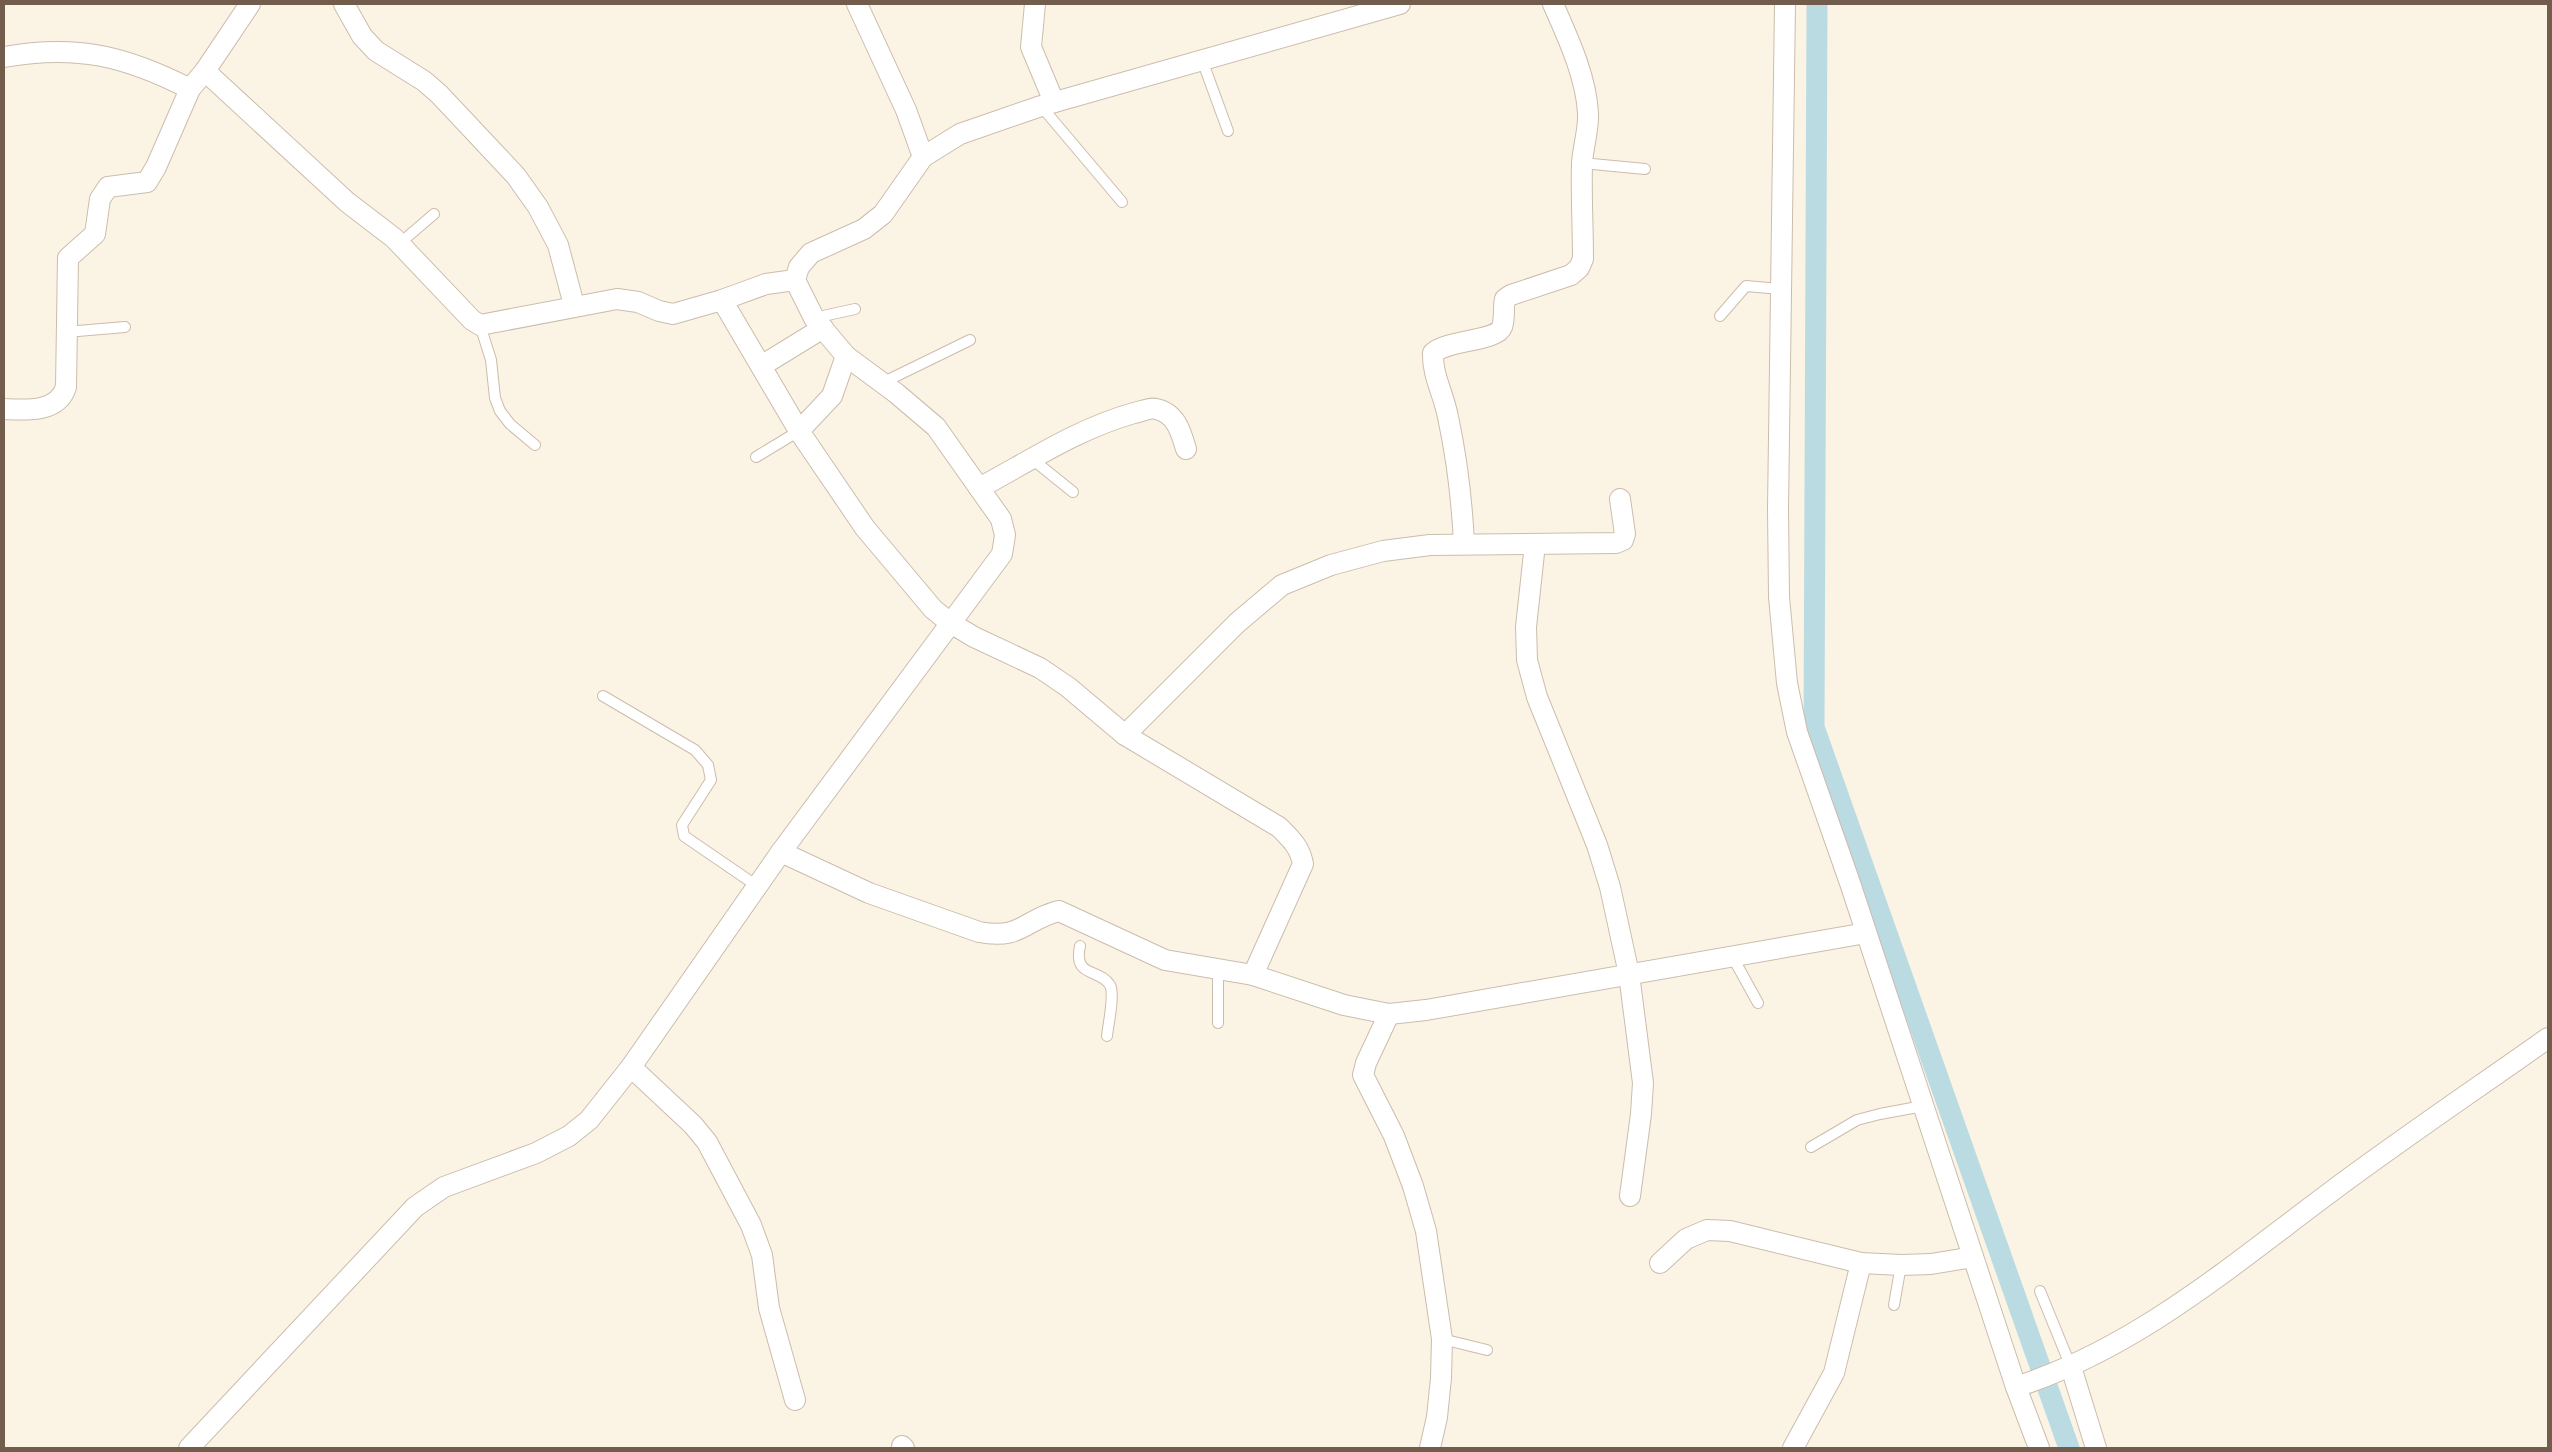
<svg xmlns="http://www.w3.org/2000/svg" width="2552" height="1452" font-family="Raleway,sans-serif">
<rect width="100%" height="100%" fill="#fbf4e5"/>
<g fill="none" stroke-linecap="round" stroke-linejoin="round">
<!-- canal -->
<polyline stroke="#bbdbe3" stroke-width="21" points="1817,4 1814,727 2069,1448"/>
<!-- lane casing -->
<g stroke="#ccbcac" stroke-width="12">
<g id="lane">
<polyline points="1202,60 1228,131"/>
<polyline points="1041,106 1122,202"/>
<polyline points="1582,163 1645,169"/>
<polyline points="399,244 434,214"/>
<polyline points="1720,316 1746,286 1781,289"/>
<polyline points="814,318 855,309"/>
<polyline points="480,325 491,360 495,398 500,411 510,424 535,445"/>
<polyline points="66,332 125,327"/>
<polyline points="882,383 970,340"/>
<polyline points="756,457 799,431"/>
<polyline points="1032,459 1073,492"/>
<polyline points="603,696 695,750 708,765 711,780 682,825 684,836 757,886"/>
<path d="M 1080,946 C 1073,978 1099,968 1110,985 C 1115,995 1108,1025 1107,1036"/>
<polyline points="1732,956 1758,1003"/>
<polyline points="1218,968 1218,1023"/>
<polyline points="1811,1147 1857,1120 1880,1114 1923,1106"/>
<polyline points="2040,1291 2071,1367"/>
<polyline points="1894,1305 1901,1265"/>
<polyline points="1442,1339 1487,1350"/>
</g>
</g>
<!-- street casing -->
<g stroke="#ccbcac" stroke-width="22">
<g id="street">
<polyline points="250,4 205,71 347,202 394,238 472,320 480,325 617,299 638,302 659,311 673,314 722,300 766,284 795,280"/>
<polyline points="344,4 362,36 376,51 424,81 439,94 516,176 538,207 558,245 574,305"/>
<polyline points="857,4 906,110 923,157"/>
<polyline points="1035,4 1031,47 1054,102"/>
<polyline points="1785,4 1778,509 1779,597 1787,683 1797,732 1850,883 2016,1387 2039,1448"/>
<path d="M 4,57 C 76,44 126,56 190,89"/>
<path d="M 722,300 L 799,431 L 865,528 L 933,609 L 949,622 L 974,637 L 1040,668 L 1068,687 L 1125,735 L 1279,827 C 1291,839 1300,847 1303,864 L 1253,975"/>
<polyline points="761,366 823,328"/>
<path d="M 4,409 C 26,410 58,413 66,387 L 68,258 L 95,234 L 100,199 L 108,187 L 147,182 L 156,167 L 190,89 L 205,71"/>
<polyline points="799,431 832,396 846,356"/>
<path d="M 979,488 C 1030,461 1077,429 1134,413 C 1140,412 1150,407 1156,409 C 1176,413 1181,432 1186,449"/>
<path d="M 1464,544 C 1462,501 1457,459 1448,417 C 1444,395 1432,375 1433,353 C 1447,340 1497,341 1502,327 C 1505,319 1503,308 1505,299 L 1511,295 L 1571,275 L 1579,268 L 1583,259 C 1583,227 1581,195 1582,163 C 1583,147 1589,129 1588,113 C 1586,76 1568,38 1553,4"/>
<polyline points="1535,544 1526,627 1527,660 1537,697 1597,845 1610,887 1629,974 1643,1083 1641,1114 1630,1196"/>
<polyline points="1125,735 1237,623 1282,585 1331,565 1383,551 1430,545 1616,543 1623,540 1625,534 1620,499"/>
<path d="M 781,852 L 869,893 L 979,932 C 1022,940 1023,920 1059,911 L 1165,960 L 1253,975 L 1344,1005 L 1389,1014 L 1426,1010 L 1866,933"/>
<polyline points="1389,1014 1366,1063 1363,1075 1394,1136 1413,1186 1426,1231 1442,1339 1441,1378 1437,1417 1430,1448"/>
<polyline points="631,1067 693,1125 707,1142 751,1225 762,1255 769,1308 795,1400"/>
<polyline points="1660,1263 1686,1239 1707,1230 1730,1231 1861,1263 1901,1265 1931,1264 1973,1257"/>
<polyline points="2071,1367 2096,1448"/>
<path d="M 2016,1387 C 2138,1347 2231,1266 2332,1191 C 2403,1138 2476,1089 2548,1038"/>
<polyline points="902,1446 904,1448"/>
<polyline points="189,1448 415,1207 444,1187 536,1153 569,1136 589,1120 631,1067 781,852 1002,554 1005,535 1001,519 936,427 896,393 846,356 814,318 795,280 799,267 811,253 864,229 883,214 923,157 960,134 1041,106 1400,4"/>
<polyline points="1793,1448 1834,1373 1861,1263"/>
</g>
</g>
<!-- lane -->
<use href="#lane" stroke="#fff" stroke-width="10"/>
<!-- street -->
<use href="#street" stroke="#fff" stroke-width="20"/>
</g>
<!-- border -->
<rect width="2552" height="1452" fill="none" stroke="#725c4c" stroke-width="10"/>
</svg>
